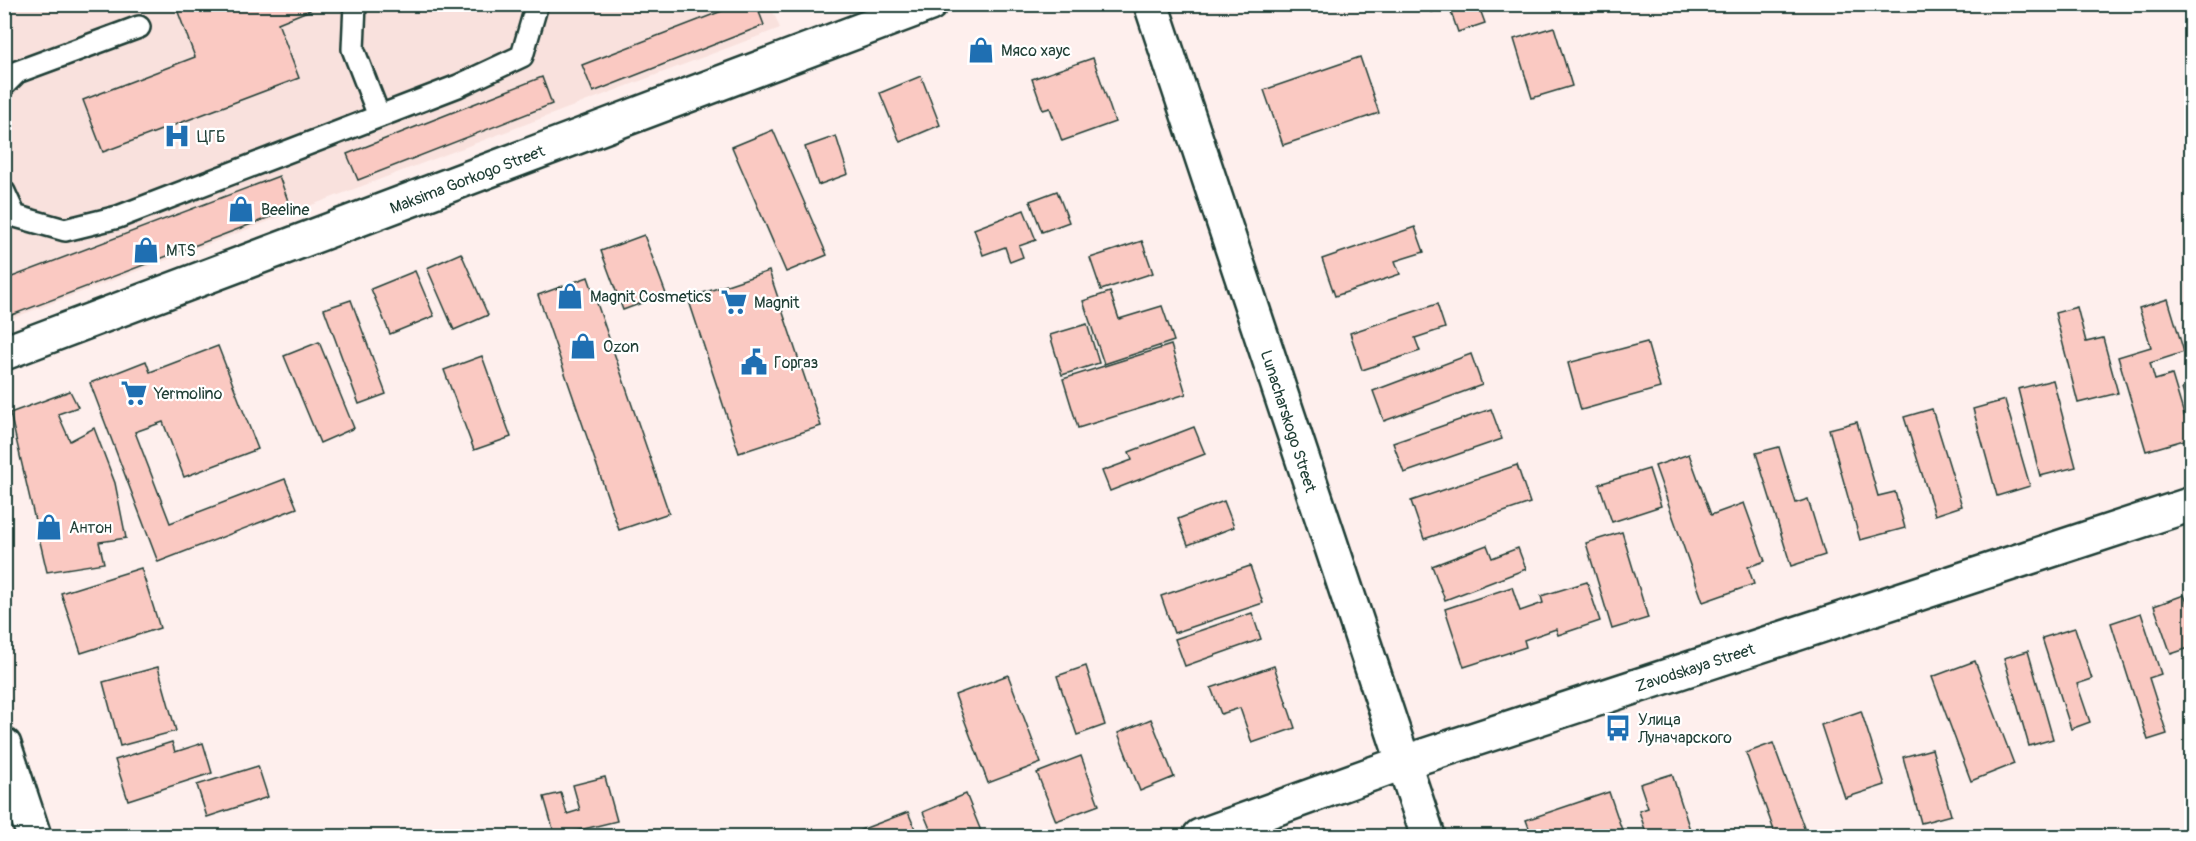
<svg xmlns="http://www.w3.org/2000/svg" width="2196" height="841" font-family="Pangolin,sans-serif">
<rect width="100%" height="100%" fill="#feefed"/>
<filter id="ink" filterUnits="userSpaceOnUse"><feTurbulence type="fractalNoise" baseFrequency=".0167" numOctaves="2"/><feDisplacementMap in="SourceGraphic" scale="12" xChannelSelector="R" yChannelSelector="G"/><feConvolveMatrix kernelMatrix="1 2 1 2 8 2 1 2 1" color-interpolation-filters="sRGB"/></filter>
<g filter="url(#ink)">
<!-- built -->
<polygon fill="#f9e1dd" points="770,4 780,28 5,321 5,5"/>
<!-- building -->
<g fill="#fac9c2" stroke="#1f3d34" stroke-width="1.5">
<polygon points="175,4 308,4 310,10 278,23 299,78 103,152 83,100 195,57"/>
<polygon points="740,4 756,4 764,25 593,92 582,65"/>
<polygon points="1429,4 1478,4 1485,23 1458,32 1449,6 1432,12"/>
<polygon points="1554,27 1572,86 1532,98 1514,39"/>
<polygon points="1360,57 1379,113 1283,145 1264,90"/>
<polygon points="1093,58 1115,122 1062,141 1050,108 1043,110 1032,79"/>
<polygon points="921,76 940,125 900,142 880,93"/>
<polygon points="542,77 552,104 358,180 347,154"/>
<polygon points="773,130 827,255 786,272 732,147"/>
<polygon points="836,136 848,174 818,185 805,147"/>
<polygon points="279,176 291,209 4,318 4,280"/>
<polygon points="1057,191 1069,222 1042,232 1030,201"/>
<polygon points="1024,210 1036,240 1019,246 1023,257 1010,262 1005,247 983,255 974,229"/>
<polygon points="1415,227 1424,252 1395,261 1400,274 1335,296 1322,259"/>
<polygon points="644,235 666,294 623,310 601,251"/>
<polygon points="1142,241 1153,273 1101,290 1090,258"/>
<polygon points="461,253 488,315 454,330 427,268"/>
<polygon points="415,271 434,316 390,334 371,289"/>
<polygon points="769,271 821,426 739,453 688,298"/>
<polygon points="588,277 669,513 619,530 538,295"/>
<polygon points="1110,292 1119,319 1162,306 1174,341 1104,364 1083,301"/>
<polygon points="2168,299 2184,352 2150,363 2155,380 2172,375 2191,438 2146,451 2118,357 2151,347 2139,308"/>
<polygon points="351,300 386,394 359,404 324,309"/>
<polygon points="1437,304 1445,328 1415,338 1420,351 1362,370 1350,333"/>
<polygon points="2077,307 2086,342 2103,338 2118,393 2078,403 2055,313"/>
<polygon points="1087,324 1099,363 1062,375 1050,335"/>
<polygon points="319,342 354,428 320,443 284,356"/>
<polygon points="1647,342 1660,388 1581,410 1568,363"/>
<polygon points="1171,345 1186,394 1078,428 1063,379"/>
<polygon points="218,346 258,449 184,477 163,422 135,432 170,523 285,479 297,508 158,562 90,383 146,361 150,372"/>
<polygon points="1471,354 1482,385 1384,421 1373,391"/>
<polygon points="482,356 511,437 474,450 444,370"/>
<polygon points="2053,380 2076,467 2040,476 2018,389"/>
<polygon points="2192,386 2192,419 2182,389"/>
<polygon points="70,391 78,407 58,414 70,441 94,428 115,483 126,538 99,542 104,563 47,572 10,413"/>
<polygon points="2005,400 2030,486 1997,496 1973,409"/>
<polygon points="1491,409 1502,439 1404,473 1393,443"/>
<polygon points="1932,409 1962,506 1935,515 1904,417"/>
<polygon points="1857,422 1878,496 1895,492 1905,528 1860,540 1829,429"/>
<polygon points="1194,427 1205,454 1110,491 1102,471 1132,460 1129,452"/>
<polygon points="1779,447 1796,503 1808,499 1825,555 1791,566 1756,453"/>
<polygon points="1689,454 1711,515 1744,503 1765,561 1748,567 1754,584 1703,602 1655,466"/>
<polygon points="1517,465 1530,503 1424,539 1411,501"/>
<polygon points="1649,469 1661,506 1612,522 1599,484"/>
<polygon points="1224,501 1234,527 1188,545 1178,519"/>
<polygon points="1622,532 1648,618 1612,629 1586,543"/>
<polygon points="1487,545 1492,558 1518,548 1526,569 1445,600 1432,566"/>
<polygon points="1250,566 1263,603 1174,633 1161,596"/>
<polygon points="141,568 160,628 81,653 61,593"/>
<polygon points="1587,582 1600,621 1558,635 1556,629 1524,640 1526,647 1464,667 1445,609 1512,587 1520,611 1543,603 1541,596"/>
<polygon points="2184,595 2192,615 2192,647 2171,654 2154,606"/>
<polygon points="1252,613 1261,639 1185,666 1175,639"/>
<polygon points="2141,613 2161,674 2149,678 2167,734 2148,740 2111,623"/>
<polygon points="2075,628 2092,679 2077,684 2090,722 2071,729 2042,638"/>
<polygon points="2028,651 2053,739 2029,746 2004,658"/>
<polygon points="1975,661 2014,764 1971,781 1932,677"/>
<polygon points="1086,666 1105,725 1077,735 1057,676"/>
<polygon points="1274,666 1295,728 1252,743 1240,708 1221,714 1211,688"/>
<polygon points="158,667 176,731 120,746 103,682"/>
<polygon points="1008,675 1041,763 988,783 955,695"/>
<polygon points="1861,711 1885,785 1845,798 1821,725"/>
<polygon points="1151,719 1174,777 1140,791 1118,733"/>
<polygon points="172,742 175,752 203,743 212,773 128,800 115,760"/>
<polygon points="1773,743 1807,836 1776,836 1746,753"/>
<polygon points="1932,749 1951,815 1921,823 1903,757"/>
<polygon points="1081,756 1099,805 1056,821 1037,773"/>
<polygon points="258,766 268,797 207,817 197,785"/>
<polygon points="1672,774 1692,836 1647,836 1639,811 1648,808 1640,784"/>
<polygon points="605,777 617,821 555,836 544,797 561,793 567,814 580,810 573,785"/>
<polygon points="1609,792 1624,836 1532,836 1526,820"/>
<polygon points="966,794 983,836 933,836 923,812"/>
<polygon points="908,812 918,836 860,836 858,831"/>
</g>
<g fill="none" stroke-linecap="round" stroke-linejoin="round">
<!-- service casing -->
<g stroke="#1f3d34" stroke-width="26">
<g id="service">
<polyline points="355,4 353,49 379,116"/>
<polyline points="4,85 17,72 139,27"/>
<polyline points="4,192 15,216 65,230 118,217 458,86 522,56 537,4"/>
</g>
</g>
<!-- tertiary casing -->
<g stroke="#1f3d34" stroke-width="38">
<polyline id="tertiary" points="1151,4 1428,836"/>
</g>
<!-- secondary casing -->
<g stroke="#1f3d34" stroke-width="38">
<g id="secondary">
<polyline points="4,353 930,4"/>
<polyline points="4,745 34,836"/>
<polyline points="1200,836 1402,763 2192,504"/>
</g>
</g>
<!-- service -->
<use href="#service" stroke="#fff" stroke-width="21"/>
<!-- tertiary -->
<use href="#tertiary" stroke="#fff" stroke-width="33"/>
<!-- secondary -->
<use href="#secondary" stroke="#fff" stroke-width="33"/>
</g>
</g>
<!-- icons -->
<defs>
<g id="shop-bare" transform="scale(2.07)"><path d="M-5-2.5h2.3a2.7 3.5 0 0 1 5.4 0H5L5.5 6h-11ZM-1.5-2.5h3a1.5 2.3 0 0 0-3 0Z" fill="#1f6fb2" stroke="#fff" stroke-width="2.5" paint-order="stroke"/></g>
<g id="hospital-bare" transform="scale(2.07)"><path d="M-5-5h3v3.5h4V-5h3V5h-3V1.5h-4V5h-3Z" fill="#1f6fb2" stroke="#fff" stroke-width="2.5" paint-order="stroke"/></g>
<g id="supermarket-bare" transform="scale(2.07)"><path d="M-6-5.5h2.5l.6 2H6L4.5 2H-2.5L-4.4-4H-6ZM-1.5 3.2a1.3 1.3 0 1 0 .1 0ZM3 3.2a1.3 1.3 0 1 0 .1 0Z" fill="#1f6fb2" stroke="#fff" stroke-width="2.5" paint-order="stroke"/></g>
<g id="civic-bare" transform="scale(2.07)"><path d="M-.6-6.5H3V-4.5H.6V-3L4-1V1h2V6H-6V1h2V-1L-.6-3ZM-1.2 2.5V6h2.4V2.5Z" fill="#1f6fb2" stroke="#fff" stroke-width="2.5" paint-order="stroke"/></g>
<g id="bus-bare" transform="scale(2.07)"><path d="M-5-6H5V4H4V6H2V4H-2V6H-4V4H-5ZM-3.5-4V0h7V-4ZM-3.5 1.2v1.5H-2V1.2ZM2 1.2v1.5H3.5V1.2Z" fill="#1f6fb2" stroke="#fff" stroke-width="2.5" paint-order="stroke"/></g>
</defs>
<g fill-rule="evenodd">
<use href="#shop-bare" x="981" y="50"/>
<use href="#hospital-bare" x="177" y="136"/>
<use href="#shop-bare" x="241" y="209"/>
<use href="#shop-bare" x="146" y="250"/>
<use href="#shop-bare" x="570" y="296"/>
<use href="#supermarket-bare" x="734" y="302"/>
<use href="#shop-bare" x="583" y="346"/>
<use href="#civic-bare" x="754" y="362"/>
<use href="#supermarket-bare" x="134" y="393"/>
<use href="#shop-bare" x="49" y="527"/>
<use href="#bus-bare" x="1618" y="728"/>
</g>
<g text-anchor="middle" stroke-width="4.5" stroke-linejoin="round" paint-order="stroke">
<!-- poi labels -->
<g font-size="16" fill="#1f3d34" stroke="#fff" text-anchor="start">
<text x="1001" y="56">Мясо хаус</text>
<text x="197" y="142">ЦГБ</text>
<text x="261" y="215">Beeline</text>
<text x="166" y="256">MTS</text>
<text x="590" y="302">Magnit Cosmetics</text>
<text x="754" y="308">Magnit</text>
<text x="603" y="352">Ozon</text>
<text x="774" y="368">Горгаз</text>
<text x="154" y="399">Yermolino</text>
<text x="69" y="533">Антон</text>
<text x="1638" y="725">Улица<tspan x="1638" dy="18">Луначарского</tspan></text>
</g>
<!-- street labels -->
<g font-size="16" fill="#1f3d34" stroke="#fff">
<text transform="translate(467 179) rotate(-21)" y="6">Maksima Gorkogo Street</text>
<text transform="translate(1289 421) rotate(72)" y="6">Lunacharskogo Street</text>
<text transform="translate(1695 667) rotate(-18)" y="6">Zavodskaya Street</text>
</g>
</g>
<!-- margin -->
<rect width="2196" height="841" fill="none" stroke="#fff" stroke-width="24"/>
<rect x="12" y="12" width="2172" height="817" fill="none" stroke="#1f3d34" stroke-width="2" filter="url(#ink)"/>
</svg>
